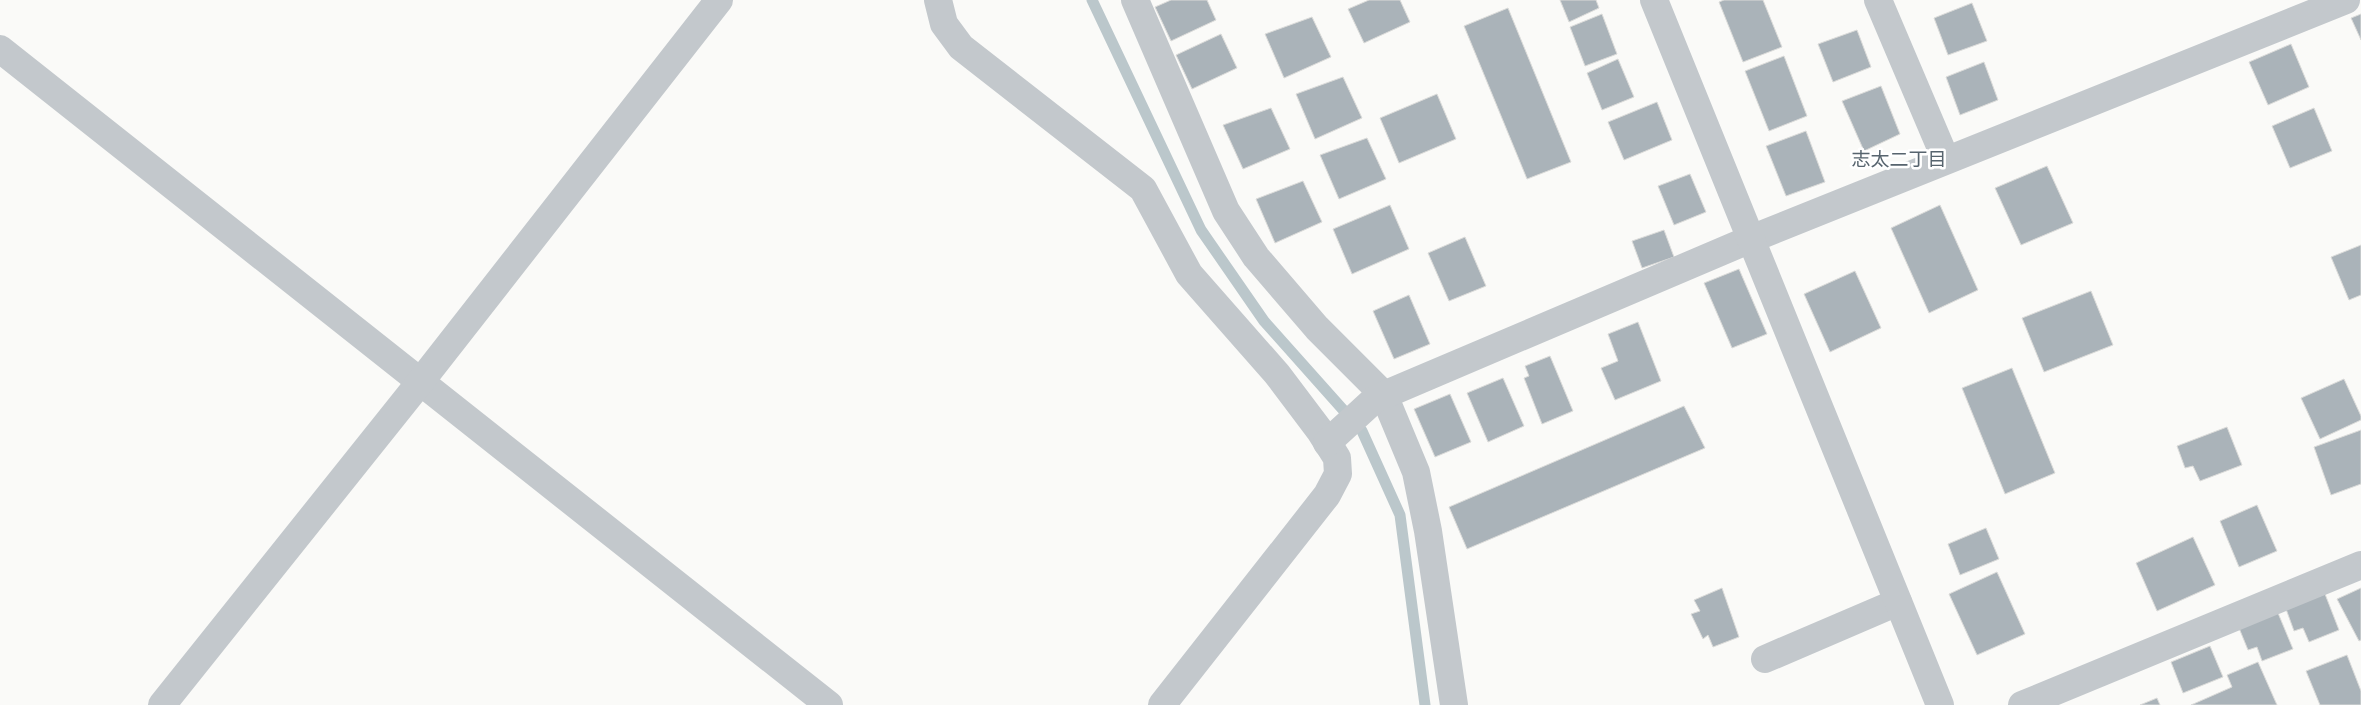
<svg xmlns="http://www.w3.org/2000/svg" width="2361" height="705" font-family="'PT Sans Narrow','Noto Sans JP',sans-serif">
<rect width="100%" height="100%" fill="#fafaf8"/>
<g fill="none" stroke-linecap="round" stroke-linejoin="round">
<!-- stream -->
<polyline stroke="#bbc7cb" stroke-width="11" points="1092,0 1201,230 1264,321 1362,431 1400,515 1425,705"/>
</g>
<!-- building -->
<g fill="#aab3b9" stroke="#dcdcda">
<polygon points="1171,0 1207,0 1216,20 1171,41 1155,7"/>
<polygon points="1369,0 1400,0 1410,22 1364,43 1348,9"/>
<polygon points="1560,0 1596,0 1599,8 1569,22"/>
<polygon points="1724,0 1763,0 1782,47 1743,62 1719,2"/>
<polygon points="1972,3 1987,41 1948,55 1934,18"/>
<polygon points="1508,8 1571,162 1527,179 1464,26"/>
<polygon points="1602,14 1617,54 1585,66 1570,27"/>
<polygon points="2361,14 2361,40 2351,18"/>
<polygon points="1312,17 1331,57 1284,78 1265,34"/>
<polygon points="1857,30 1871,67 1833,82 1818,44"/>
<polygon points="1221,34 1237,68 1192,89 1176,55"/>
<polygon points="2291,44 2309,87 2268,105 2249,62"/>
<polygon points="1784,56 1807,116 1769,131 1745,71"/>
<polygon points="1618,59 1634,97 1602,110 1587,73"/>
<polygon points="1984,62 1998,100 1960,115 1946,77"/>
<polygon points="1343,77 1362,118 1315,139 1296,94"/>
<polygon points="1881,86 1900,134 1864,151 1842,101"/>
<polygon points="1437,94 1456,139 1399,163 1380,118"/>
<polygon points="1657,102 1672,140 1624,160 1608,122"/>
<polygon points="1271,108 1290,149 1243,169 1223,125"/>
<polygon points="2314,108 2332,151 2290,168 2272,126"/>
<polygon points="1806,131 1825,182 1786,196 1766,146"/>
<polygon points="1367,138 1386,179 1339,199 1320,155"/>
<polygon points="2047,166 2073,223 2021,245 1995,188"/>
<polygon points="1690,174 1706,212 1674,225 1658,186"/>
<polygon points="1303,181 1322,222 1275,243 1256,199"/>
<polygon points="1390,205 1409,249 1352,274 1333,229"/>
<polygon points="1940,205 1978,290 1929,313 1891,228"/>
<polygon points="1664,230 1674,257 1642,268 1632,241"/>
<polygon points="1465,237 1486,286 1449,301 1428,253"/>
<polygon points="2361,245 2361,295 2349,300 2331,257"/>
<polygon points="1739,269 1767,334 1732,348 1704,283"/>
<polygon points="1855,271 1881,328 1830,352 1804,294"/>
<polygon points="2091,291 2113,345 2044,372 2022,318"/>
<polygon points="1409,295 1430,344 1394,359 1373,311"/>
<polygon points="1638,322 1661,381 1615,400 1601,368 1618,361 1608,334"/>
<polygon points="1550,356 1573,411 1542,424 1524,378 1529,376 1525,366"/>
<polygon points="2012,368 2055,473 2005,494 1962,388"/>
<polygon points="1503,378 1524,426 1488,442 1467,393"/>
<polygon points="2344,379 2361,416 2361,420 2320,439 2301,398"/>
<polygon points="1450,394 1471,442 1435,457 1414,409"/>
<polygon points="1684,406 1705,448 1467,549 1449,507"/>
<polygon points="2227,427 2242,465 2200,481 2193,466 2185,468 2177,446"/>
<polygon points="2361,430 2361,484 2331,495 2314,447"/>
<polygon points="2257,505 2277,551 2239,567 2220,521"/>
<polygon points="1986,528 1999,559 1960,575 1948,544"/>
<polygon points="2193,537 2215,585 2157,611 2136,563"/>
<polygon points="1997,572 2025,634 1977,655 1949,594"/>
<polygon points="1722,588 1739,637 1713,647 1708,635 1703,639 1691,614 1700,611 1694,600"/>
<polygon points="2361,588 2361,640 2359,641 2337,599"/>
<polygon points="2325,594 2339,630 2309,642 2303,628 2294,631 2286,609"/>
<polygon points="2278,613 2293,649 2262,661 2257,647 2248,650 2239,628"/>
<polygon points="2210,646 2223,677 2183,693 2171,662"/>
<polygon points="2347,655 2361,691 2361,705 2320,705 2306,671"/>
<polygon points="2258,662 2277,705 2191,705 2232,687 2227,675"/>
<polygon points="2157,698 2160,705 2140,705"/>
</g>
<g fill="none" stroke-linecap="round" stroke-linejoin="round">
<!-- minor -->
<g stroke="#c3c8cc" stroke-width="28">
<polyline points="938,0 944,24 961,47 1143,189 1189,274 1277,374 1320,431 1337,458 1338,474 1327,495 1162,705"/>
<polyline points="1135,0 1226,211 1256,257 1317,328 1384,395 1416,472 1428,531 1454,705"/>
<polyline points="1878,0 1946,160"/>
<polyline points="0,49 829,705"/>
<polyline points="1327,443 1374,400 1384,395 1751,239 2346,0"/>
<polyline points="1765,659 1898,602"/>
<polyline points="162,705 421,381 719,0"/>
<polyline points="2022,705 2361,565"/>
</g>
<!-- tertiary -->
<polyline stroke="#c3c8cc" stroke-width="28" points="1654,0 1940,705"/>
</g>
<g text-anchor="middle" stroke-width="5" stroke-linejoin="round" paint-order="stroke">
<!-- neighbourhood labels -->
<g font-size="19" fill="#57646e" stroke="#fff">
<text x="1899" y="166">志太二丁目</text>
</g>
</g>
</svg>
